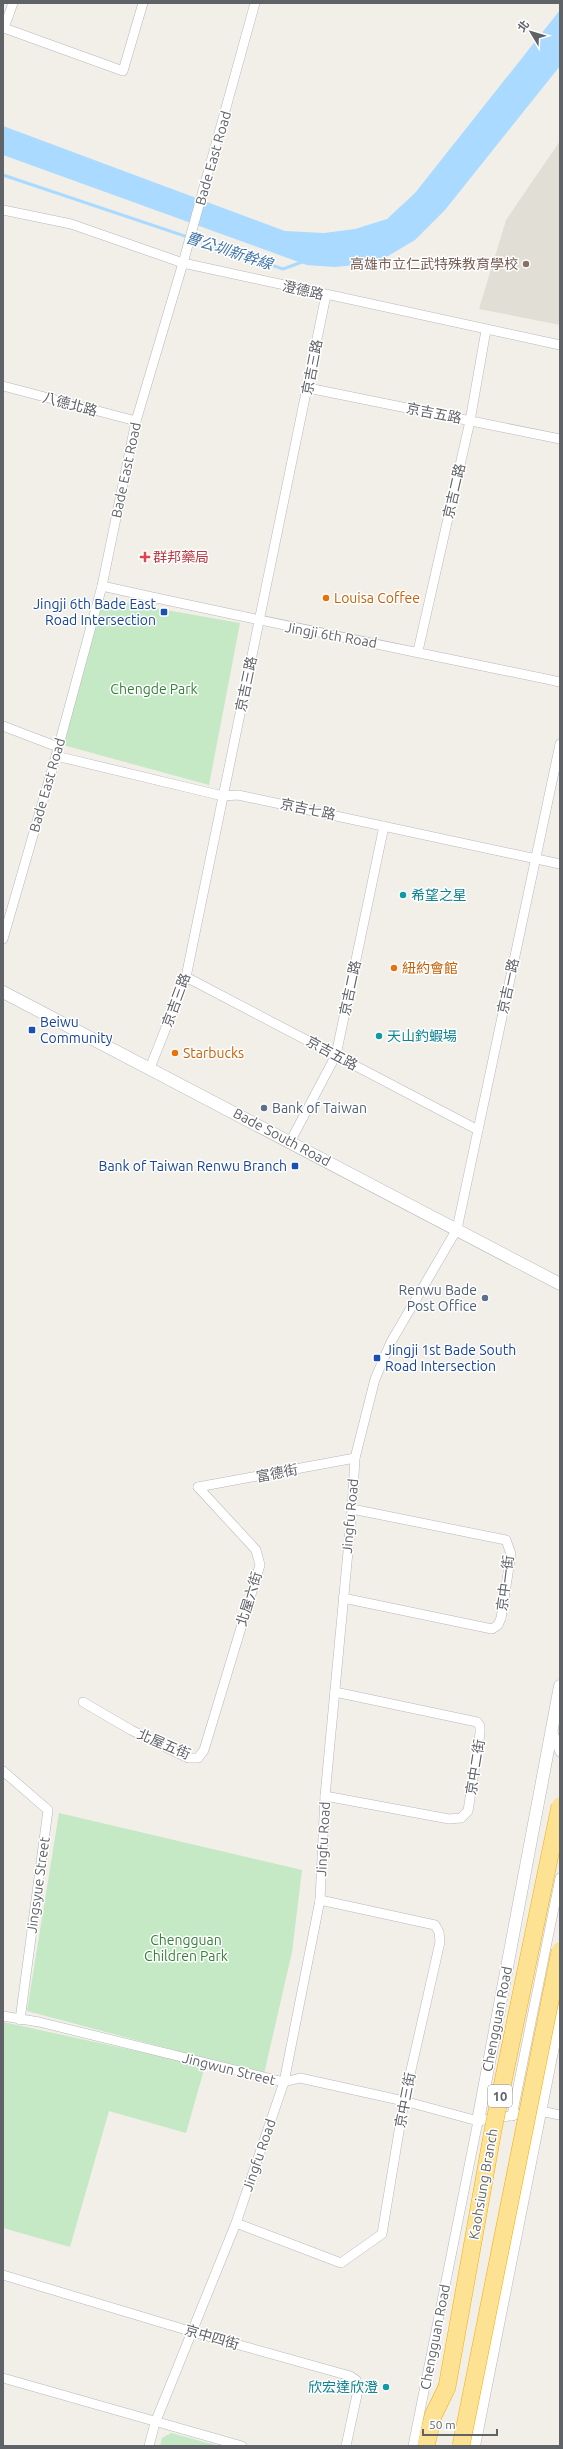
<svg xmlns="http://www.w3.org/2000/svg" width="563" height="2449" font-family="Ubuntu,'Noto Sans TC',sans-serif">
<rect width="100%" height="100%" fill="#f1efe8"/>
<!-- education -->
<polygon fill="#e1ded6" points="560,141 560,325 479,309 506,220"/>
<!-- green -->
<g fill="#c5e8c5">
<polygon points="103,599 240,623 209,785 63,745"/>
<polygon points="59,1813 302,1870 292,1952 264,2074 27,2011"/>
<polygon points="3,2022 205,2066 186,2133 109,2111 70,2247 3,2228"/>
<polygon points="171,2433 219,2446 160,2446 162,2438"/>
</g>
<!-- water -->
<polygon fill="#aadaff" points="560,10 560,66 445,210 415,240 388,256 357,265 334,267 307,265 3,155 3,126 285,231 324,233 355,229 387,219 415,193"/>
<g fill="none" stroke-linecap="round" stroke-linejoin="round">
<!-- stream -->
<polyline stroke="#aadaff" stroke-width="3" points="3,175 283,269 302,262"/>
<!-- minor casing -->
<g stroke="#b5b8bc" stroke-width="10">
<g id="minor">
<polyline points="13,3 4,28 123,71 143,3"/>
<polyline points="3,210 71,224 183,263 560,345"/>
<polyline points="3,386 136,421"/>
<polyline points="308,388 560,439"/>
<path d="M 102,586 C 254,620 407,650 560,682"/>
<polyline points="418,651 470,421 486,330"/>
<polyline points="3,726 58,747"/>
<polyline points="56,756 223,796 238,795 560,864"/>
<polyline points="3,939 56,756 102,586 136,421 183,263 255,3"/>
<polyline points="186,977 478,1130"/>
<polyline points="150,1068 186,977 326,295"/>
<polyline points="290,1142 336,1055 384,826"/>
<polyline points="198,1487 355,1458"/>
<polyline points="343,1598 492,1629 498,1625 501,1618 511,1554 506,1540 352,1509"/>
<polyline points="83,1702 131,1730 188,1758 198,1758 204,1750 260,1565 256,1550 198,1487"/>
<polyline points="552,1730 560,1752"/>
<polyline points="3,1771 48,1810 20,2020"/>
<polyline points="325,1796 449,1819 461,1818 468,1811 480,1733 480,1726 477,1722 335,1692"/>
<polyline points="3,2016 39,2022 284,2082 300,2078 404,2101 478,2121 540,2111 560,2115"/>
<polyline points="512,2116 560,1878"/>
<polyline points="236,2223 341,2263 382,2234 404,2101 440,1942 439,1932 435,1925 320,1900"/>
<polyline points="3,2275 193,2332 350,2376 356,2380 358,2390 346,2446"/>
<polyline points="3,2378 242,2446"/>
<polyline points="149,2446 155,2423 236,2223 284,2082 320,1900 325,1796 352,1509 355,1458 375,1379 391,1342 457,1229 560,744"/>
<polyline points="413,2446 478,2121"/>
</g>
</g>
<!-- tertiary casing -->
<g stroke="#b5b8bc" stroke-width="13">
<g id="tertiary">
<polyline points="3,992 560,1284"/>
<polyline points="478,2121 560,1686"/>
<polyline points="474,2446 560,2011"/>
</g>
</g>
<!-- motorway casing -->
<g stroke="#f9ab00" stroke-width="18">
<polyline id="motorway" points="426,2446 433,2416 447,2387"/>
</g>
<!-- minor -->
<use href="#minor" stroke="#fff" stroke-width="9"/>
<!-- tertiary -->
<use href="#tertiary" stroke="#fff" stroke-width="12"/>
<!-- motorway -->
<use href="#motorway" stroke="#fde293" stroke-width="17"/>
<!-- motorway-bridge casing -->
<g stroke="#f9ab00" stroke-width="18" stroke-linecap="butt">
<g id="motorway-bridge">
<polyline points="447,2387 493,2130 560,1806"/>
<polyline points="461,2446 560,1951"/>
</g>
</g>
<!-- motorway-bridge -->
<use href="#motorway-bridge" stroke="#fde293" stroke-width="17"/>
</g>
<!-- markers -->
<circle fill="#8d6e63" stroke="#fff" stroke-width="1.5" cx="526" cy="264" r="4"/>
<path fill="#e0444e" stroke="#fff" stroke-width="1.5" d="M143 551h4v4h4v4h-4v4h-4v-4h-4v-4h4z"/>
<g fill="#e8710a" stroke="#fff" stroke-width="1.5">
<circle cx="326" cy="598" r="4"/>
<circle cx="394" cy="968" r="4"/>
<circle cx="175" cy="1053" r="4"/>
</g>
<g fill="#1a4fb4" stroke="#fff" stroke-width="1.5">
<rect x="160" y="608" width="8" height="8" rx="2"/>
<rect x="28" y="1026" width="8" height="8" rx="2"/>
<rect x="291" y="1162" width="8" height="8" rx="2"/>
<rect x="373" y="1354" width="8" height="8" rx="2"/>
</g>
<g fill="#0f9aa8" stroke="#fff" stroke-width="1.5">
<circle cx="403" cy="895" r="4"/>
<circle cx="379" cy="1036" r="4"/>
<circle cx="386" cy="2387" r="4"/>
</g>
<g fill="#5c6f8a" stroke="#fff" stroke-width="1.5">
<circle cx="264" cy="1108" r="4"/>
<circle cx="485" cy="1298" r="4"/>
</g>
<g text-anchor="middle" stroke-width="3" stroke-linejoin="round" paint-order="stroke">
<!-- shield labels -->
<rect fill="#fff" stroke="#8f9295" stroke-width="1" x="488" y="2085" width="24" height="22" rx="3"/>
<g font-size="13" font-weight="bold" fill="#5f6368">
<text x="500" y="2101">10</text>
</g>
<!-- street labels -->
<g font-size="14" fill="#5f6368" stroke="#fff">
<text transform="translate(213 158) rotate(-74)" y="5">Bade East Road</text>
<text transform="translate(303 290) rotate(13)" y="5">澄德路</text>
<text transform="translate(312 367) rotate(-79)" y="5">京吉三路</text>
<text transform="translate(70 404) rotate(15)" y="5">八德北路</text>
<text transform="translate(434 413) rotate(11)" y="5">京吉五路</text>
<text transform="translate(126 470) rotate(-78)" y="5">Bade East Road</text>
<text transform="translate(454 491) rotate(-77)" y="5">京吉二路</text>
<text transform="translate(331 635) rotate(10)" y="5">Jingji 6th Road</text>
<text transform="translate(246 684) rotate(-78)" y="5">京吉三路</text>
<text transform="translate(47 785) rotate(-74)" y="5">Bade East Road</text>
<text transform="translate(308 809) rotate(12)" y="5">京吉七路</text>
<text transform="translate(508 986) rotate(-78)" y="5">京吉一路</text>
<text transform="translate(350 988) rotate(-78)" y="5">京吉二路</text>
<text transform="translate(176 1000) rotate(-70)" y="5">京吉三路</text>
<text transform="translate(332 1053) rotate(28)" y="5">京吉五路</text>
<text transform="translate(282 1137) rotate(28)" y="5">Bade South Road</text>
<text transform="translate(277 1473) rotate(-11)" y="5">富德街</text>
<text transform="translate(350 1516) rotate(-85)" y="5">Jingfu Road</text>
<text transform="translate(505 1583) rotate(-83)" y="5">京中一街</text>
<text transform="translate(249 1599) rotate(-73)" y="5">北屋六街</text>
<text transform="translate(164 1744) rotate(23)" y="5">北屋五街</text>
<text transform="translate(475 1767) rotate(-81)" y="5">京中二街</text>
<text transform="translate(323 1839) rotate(-87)" y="5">Jingfu Road</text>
<text transform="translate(38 1885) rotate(-82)" y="5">Jingsyue Street</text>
<text transform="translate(497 2019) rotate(-79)" y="5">Chengguan Road</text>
<text transform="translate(229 2069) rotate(14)" y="5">Jingwun Street</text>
<text transform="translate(405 2100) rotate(-79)" y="5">京中三街</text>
<text transform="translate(259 2155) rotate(-71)" y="5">Jingfu Road</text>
<text transform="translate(483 2184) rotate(-80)" y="5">Kaohsiung Branch</text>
<text transform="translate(212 2337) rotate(16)" y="5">京中四街</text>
<text transform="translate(435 2337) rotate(-79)" y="5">Chengguan Road</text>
</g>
<!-- education labels -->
<g font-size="14" fill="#785e54" stroke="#fff" text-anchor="end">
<text x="518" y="269">高雄市立仁武特殊教育學校</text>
</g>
<!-- health labels -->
<g font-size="14" fill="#be3a42" stroke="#fff" text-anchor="start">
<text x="153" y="562">群邦藥局</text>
</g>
<!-- food labels -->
<g font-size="14" fill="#c56008" stroke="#fff" text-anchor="start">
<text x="334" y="603">Louisa Coffee</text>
<text x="402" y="973">紐約會館</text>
<text x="183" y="1058">Starbucks</text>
</g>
<!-- transit labels -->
<g font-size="14" fill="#164399" stroke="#fff" text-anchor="end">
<text x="156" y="609">Jingji 6th Bade East<tspan x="156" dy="16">Road Intersection</tspan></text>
<text x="40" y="1027" text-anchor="start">Beiwu<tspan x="40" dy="16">Community</tspan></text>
<text x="287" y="1171">Bank of Taiwan Renwu Branch</text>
<text x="385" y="1355" text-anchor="start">Jingji 1st Bade South<tspan x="385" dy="16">Road Intersection</tspan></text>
</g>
<!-- park labels -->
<g font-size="14" fill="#348238" stroke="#fff">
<text x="154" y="694">Chengde Park</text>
<text x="186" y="1945">Chengguan<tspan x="186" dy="16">Children Park</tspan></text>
</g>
<!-- culture labels -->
<g font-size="14" fill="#0d838f" stroke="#fff" text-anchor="start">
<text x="411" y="900">希望之星</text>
<text x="387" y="1041">天山釣蝦場</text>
<text x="378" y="2392" text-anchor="end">欣宏達欣澄</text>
</g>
<!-- service labels -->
<g font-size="14" fill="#4e5e75" stroke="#fff" text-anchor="start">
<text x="272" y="1113">Bank of Taiwan</text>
<text x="477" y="1295" text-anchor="end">Renwu Bade<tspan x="477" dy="16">Post Office</tspan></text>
</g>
<!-- water labels -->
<g font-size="15" font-style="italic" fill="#4174aa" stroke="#fff">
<text transform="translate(229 251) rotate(18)" y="5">曹公圳新幹線</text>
</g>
</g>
<!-- border -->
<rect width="563" height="2449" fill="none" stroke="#5f6368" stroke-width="8"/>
<!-- north arrow -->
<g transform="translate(531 32) rotate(308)" stroke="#ffffff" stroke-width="3" paint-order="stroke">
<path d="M0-3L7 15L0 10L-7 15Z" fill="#5f6368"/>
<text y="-6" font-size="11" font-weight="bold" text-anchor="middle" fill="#5f6368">北</text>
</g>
<!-- scale -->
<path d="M423 2429v6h74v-6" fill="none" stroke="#5f6368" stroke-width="2"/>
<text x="429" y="2429" font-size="12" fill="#5f6368" stroke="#ffffff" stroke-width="3" paint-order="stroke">50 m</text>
</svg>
